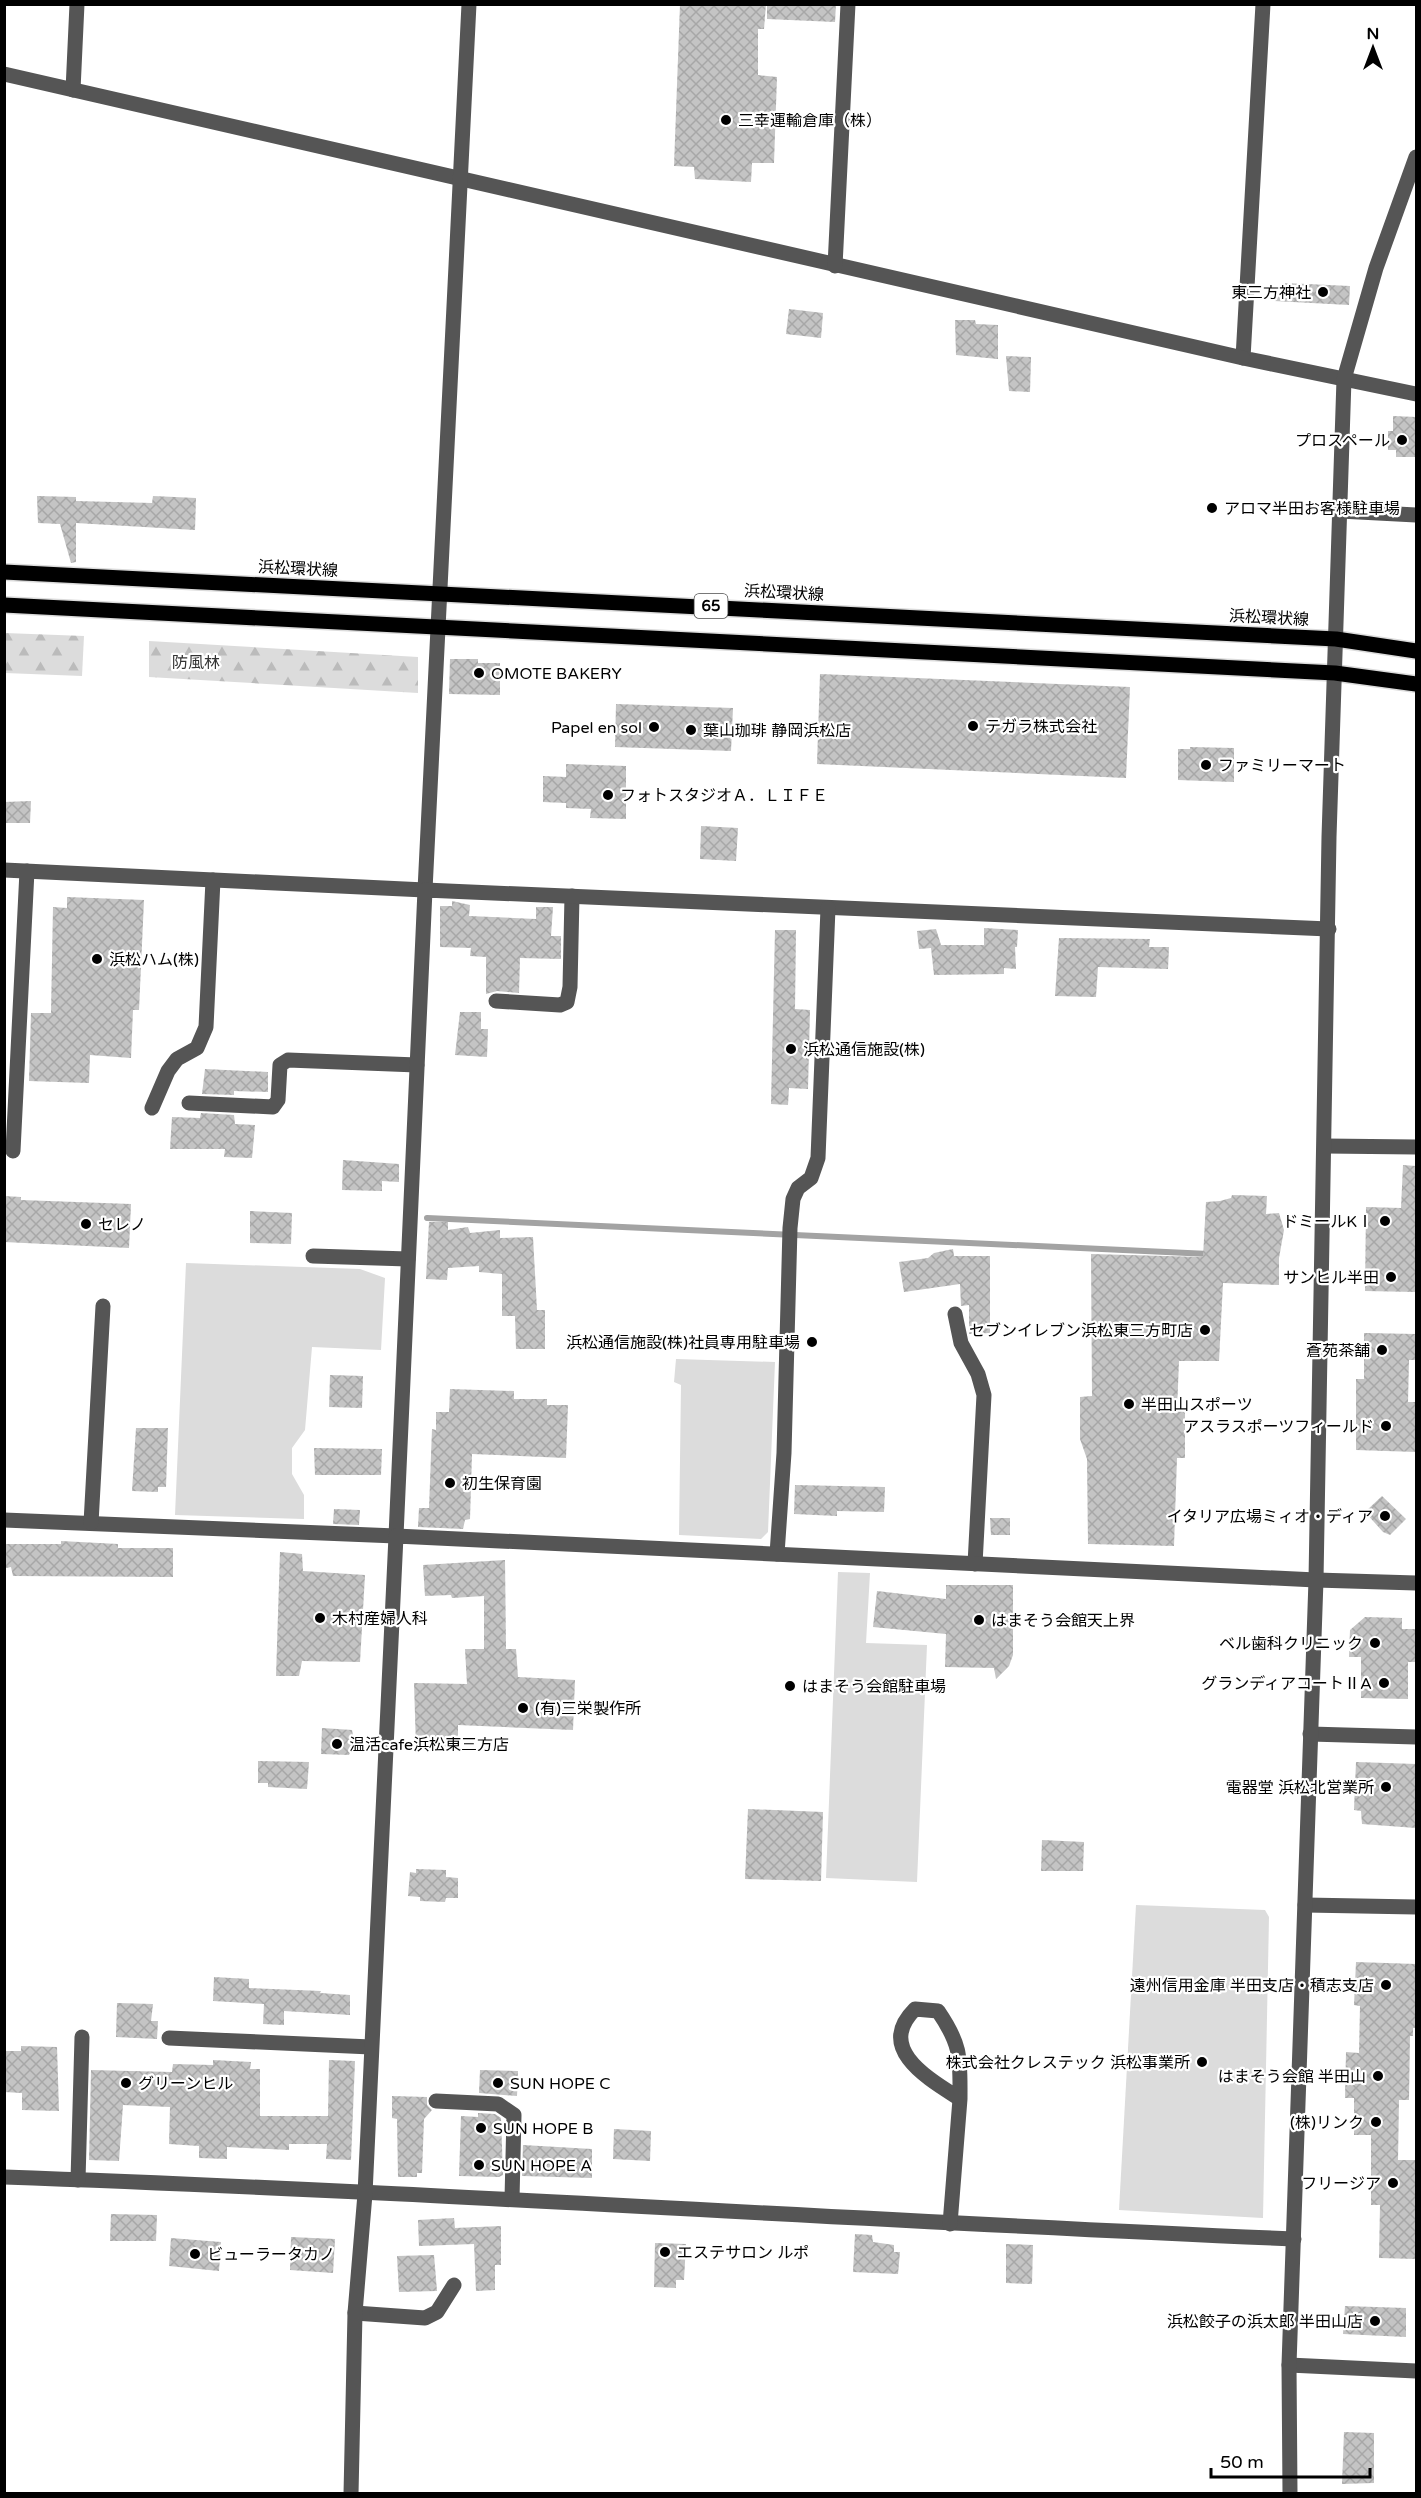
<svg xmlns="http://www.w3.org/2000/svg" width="1421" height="2498" font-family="'Varela Round','Noto Sans JP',sans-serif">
<defs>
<pattern id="forest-firs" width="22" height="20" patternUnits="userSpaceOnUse" patternTransform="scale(1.5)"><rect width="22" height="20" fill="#dcdcdc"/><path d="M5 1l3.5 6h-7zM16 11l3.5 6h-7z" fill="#bbb"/></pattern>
<pattern id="building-cross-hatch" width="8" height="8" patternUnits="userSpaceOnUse" patternTransform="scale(1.5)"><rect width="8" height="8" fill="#c4c4c4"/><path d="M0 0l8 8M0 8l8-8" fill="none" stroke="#a7a7a7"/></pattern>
</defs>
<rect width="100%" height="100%" fill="#fff"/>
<!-- green -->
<g fill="#dcdcdc">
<polygon points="186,1263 360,1269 385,1278 381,1350 312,1347 305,1430 292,1448 292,1474 304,1495 304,1519 175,1515"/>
<polygon points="676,1359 775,1362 768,1532 761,1539 679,1535 681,1385 674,1382"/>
<polygon points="838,1572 870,1573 866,1643 927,1645 917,1882 826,1878"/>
<polygon points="1136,1905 1265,1910 1269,1917 1263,2218 1119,2210"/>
</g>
<!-- forest -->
<g fill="url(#forest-firs)">
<polygon points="5,633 84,636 82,676 5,673"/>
<polygon points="149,641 418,657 418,693 149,677"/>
</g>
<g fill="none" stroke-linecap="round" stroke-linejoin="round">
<!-- stream -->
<polyline stroke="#a3a3a3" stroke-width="6" points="427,1218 1209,1254"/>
</g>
<!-- building -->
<g fill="url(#building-cross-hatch)">
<polygon points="680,4 766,4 764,29 758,29 758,75 777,77 774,163 752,163 751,182 695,179 694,167 674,166"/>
<polygon points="767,4 836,4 835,22 767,19"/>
<polygon points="1285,283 1350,286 1349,305 1274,301"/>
<polygon points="789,309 823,313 821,338 786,334"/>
<polygon points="955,320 975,320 976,324 998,325 998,359 956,355"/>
<polygon points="1006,356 1031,357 1030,392 1009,391"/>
<polygon points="1393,416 1416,417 1416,457 1396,457 1396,450 1388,450 1388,431 1393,431"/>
<polygon points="37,496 76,497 76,501 152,503 153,496 196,498 195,530 76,523 76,562 71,563 60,524 38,523"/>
<polygon points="450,659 478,659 478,663 500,663 500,695 449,694"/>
<polygon points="820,674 1130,687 1126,778 817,764"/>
<polygon points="616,704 733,708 731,751 615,747"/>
<polygon points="1190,747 1234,748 1234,782 1178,780 1178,749 1190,749"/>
<polygon points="566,764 626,766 626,819 590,818 591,809 566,808 566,803 543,802 543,776 566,777"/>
<polygon points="31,801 30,823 4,823 4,802"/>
<polygon points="701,826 738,828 736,861 700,859"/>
<polygon points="67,897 144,900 139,1010 133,1010 131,1058 90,1055 89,1083 29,1081 31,1013 51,1013 53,907 67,908"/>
<polygon points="452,901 470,905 469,916 536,919 536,907 553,907 551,936 561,936 561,959 520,958 519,993 497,991 486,994 486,957 470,956 471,948 440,947 440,906 452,906"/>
<polygon points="984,928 1018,930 1017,947 1015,947 1016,969 1004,968 1004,974 934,975 931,948 919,949 917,931 936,929 941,945 984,945"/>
<polygon points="775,930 796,930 795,1009 810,1010 808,1089 789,1088 788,1105 771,1104"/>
<polygon points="1059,938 1150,939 1149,947 1169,947 1168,969 1098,967 1096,997 1055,996"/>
<polygon points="460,1012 481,1012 481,1029 488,1029 487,1057 455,1055"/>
<polygon points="205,1069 268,1072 268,1092 234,1091 234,1095 202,1094"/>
<polygon points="201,1113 234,1115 235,1124 255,1125 252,1158 224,1157 225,1149 170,1149 172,1117 200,1118"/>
<polygon points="343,1160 399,1164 399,1182 382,1181 382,1191 342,1190"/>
<polygon points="1403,1165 1416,1166 1416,1292 1365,1291 1366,1207 1401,1208"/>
<polygon points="1232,1195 1267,1196 1266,1214 1279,1213 1284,1230 1279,1258 1279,1285 1223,1283 1219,1361 1179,1361 1177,1410 1185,1412 1185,1458 1177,1458 1174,1546 1088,1544 1087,1459 1080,1439 1080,1397 1092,1396 1091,1254 1203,1257 1206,1202 1220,1201 1231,1198"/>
<polygon points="4,1196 21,1197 21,1200 131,1204 129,1248 4,1242"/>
<polygon points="250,1211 292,1213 291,1244 250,1243"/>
<polygon points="429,1222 448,1222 448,1230 468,1227 470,1233 500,1230 500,1238 533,1237 537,1310 545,1310 545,1349 516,1349 515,1316 502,1316 502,1274 479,1272 479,1266 448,1268 447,1280 426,1279"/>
<polygon points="953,1249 954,1256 990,1256 990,1333 969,1334 969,1305 961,1306 960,1284 904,1292 899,1262 928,1258 934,1253"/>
<polygon points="1364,1333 1416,1334 1416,1360 1409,1360 1408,1402 1416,1402 1416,1452 1356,1450 1356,1379 1364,1379"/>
<polygon points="330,1375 363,1376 362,1408 329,1407"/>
<polygon points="450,1389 514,1391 514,1399 547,1399 547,1405 568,1405 566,1458 472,1454 470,1519 465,1520 463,1529 418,1527 419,1508 429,1508 432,1429 436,1430 436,1412 449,1412"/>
<polygon points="136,1428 168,1428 166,1487 158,1487 158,1492 132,1491"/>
<polygon points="314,1448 382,1449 381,1475 315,1475"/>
<polygon points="795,1485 885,1487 884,1512 837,1511 837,1516 794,1514"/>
<polygon points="1382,1496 1406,1519 1390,1535 1383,1532 1365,1512"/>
<polygon points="334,1509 360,1510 359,1525 333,1524"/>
<polygon points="990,1518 1010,1518 1010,1535 991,1535"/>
<polygon points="61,1541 118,1544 118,1548 173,1548 173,1577 13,1576 11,1567 6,1568 5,1544 61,1544"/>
<polygon points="280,1552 302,1554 303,1571 365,1575 360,1662 302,1661 299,1676 276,1676"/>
<polygon points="505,1560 506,1649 516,1649 518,1677 575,1680 573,1730 458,1725 458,1746 416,1747 414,1683 467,1684 465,1649 484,1649 484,1596 452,1598 451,1595 425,1596 423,1565"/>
<polygon points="946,1585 1013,1585 1013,1655 1009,1666 996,1679 994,1668 945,1667 946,1634 873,1627 877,1591 946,1599"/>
<polygon points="1365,1617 1402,1618 1402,1629 1416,1629 1416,1662 1408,1662 1408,1699 1361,1698 1361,1657 1349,1657 1350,1630"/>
<polygon points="322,1728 352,1730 354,1741 349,1755 321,1754"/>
<polygon points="258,1761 309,1762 307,1789 268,1787 268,1783 258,1783"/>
<polygon points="1356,1762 1416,1764 1416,1828 1362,1824 1361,1811 1354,1810"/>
<polygon points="748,1809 823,1812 821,1881 745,1879"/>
<polygon points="1042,1840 1084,1842 1083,1871 1041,1871"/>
<polygon points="416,1869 446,1870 446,1877 458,1878 458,1898 446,1898 445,1902 420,1901 420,1897 408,1896 410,1872 416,1873"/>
<polygon points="1356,1962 1416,1964 1416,2028 1413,2028 1413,2036 1410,2036 1409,2100 1399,2100 1398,2160 1416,2160 1416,2259 1379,2258 1380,2205 1371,2205 1371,2135 1354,2135 1354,2098 1345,2098 1346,2052 1359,2053 1360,2006 1354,2005"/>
<polygon points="214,1977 249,1979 249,1988 321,1991 320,1993 350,1995 350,2015 284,2011 284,2025 263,2024 264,2004 213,2001"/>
<polygon points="117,2003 153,2004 151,2021 158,2021 157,2039 116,2037"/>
<polygon points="21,2046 57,2047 59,2111 22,2110 22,2093 4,2092 5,2051 21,2051"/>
<polygon points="213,2060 251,2062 250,2069 260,2069 260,2116 328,2116 329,2060 355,2061 351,2160 326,2159 327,2144 289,2144 289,2150 227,2147 227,2159 199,2158 199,2146 169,2144 170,2107 123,2105 119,2161 89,2160 91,2070 172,2072 173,2064 213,2065"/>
<polygon points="480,2070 518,2071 517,2096 479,2093"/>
<polygon points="392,2096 427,2097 427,2105 432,2110 424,2119 422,2173 417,2173 417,2177 398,2177 397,2119 392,2118"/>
<polygon points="478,2113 495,2114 501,2118 503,2175 499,2177 459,2176 461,2116 478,2117"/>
<polygon points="614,2129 651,2131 650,2161 613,2159"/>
<polygon points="523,2145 592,2149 592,2178 522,2176"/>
<polygon points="111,2214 157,2215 156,2241 110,2241"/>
<polygon points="454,2218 455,2228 501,2226 501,2265 495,2265 495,2290 476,2291 474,2244 419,2246 418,2220"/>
<polygon points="855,2234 872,2235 873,2242 894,2245 894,2252 900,2252 898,2274 853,2272"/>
<polygon points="291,2237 335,2239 333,2273 290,2270"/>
<polygon points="171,2238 221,2242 219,2271 169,2266"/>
<polygon points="655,2243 686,2244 684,2280 676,2280 676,2288 654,2287"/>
<polygon points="1006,2244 1033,2245 1032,2284 1006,2283"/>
<polygon points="434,2255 437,2291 399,2292 397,2256"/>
<polygon points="1345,2306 1406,2308 1406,2337 1343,2334"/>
<polygon points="1344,2432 1374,2433 1374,2483 1342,2484"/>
</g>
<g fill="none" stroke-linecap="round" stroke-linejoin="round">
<!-- major casing -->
<g stroke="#dbdbdb" stroke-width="18">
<g id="major">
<polyline points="4,572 1336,639 1416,651"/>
<polyline points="4,605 1335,673 1416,684"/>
</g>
</g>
<!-- minor -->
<g stroke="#555" stroke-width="15">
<polyline points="1263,4 1243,358 1416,394"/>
<polyline points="4,74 1243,358"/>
<polyline points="73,90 77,4"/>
<polyline points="835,266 848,4"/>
<polyline points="1340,511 1416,515"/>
<polyline points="4,870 425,890 469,4"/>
<polyline points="496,1001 560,1005 567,1002 570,987 572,896"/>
<polyline points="189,1103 273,1107 278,1100 280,1065 288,1060 417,1065"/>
<polyline points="152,1108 168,1071 177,1059 197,1048 206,1027 213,880"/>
<polyline points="1325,1146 1416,1147"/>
<polyline points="13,1151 27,871"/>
<polyline points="313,1256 408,1259"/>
<polyline points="955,1314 961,1343 978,1374 984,1395 975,1564"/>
<polyline points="4,1520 396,1536 425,890 1329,929"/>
<polyline points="91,1523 103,1306"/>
<polyline points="777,1554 784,1453 790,1228 793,1199 798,1188 811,1178 818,1158 828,908"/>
<polyline points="1310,1734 1416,1737"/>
<polyline points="1305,1905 1416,1907"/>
<polyline points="169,2038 371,2047"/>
<polyline points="436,2101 498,2104 514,2115 512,2199"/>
<path d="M 4,2177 C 434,2192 864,2221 1294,2239"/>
<polyline points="78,2180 82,2037"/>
<path d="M 950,2224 L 960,2099 C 929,2079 875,2049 915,2009 L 938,2011 C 962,2046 960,2058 960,2099"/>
<polyline points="355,2313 425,2318 437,2312 454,2285"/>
<polyline points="1289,2365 1416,2371"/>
<polyline points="351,2494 355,2313 365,2194 396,1536 1316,1580 1416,1583"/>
<polyline points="1290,2494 1289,2365 1316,1580 1329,837 1344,379 1376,268 1416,157"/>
</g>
<!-- major -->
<use href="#major" stroke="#000" stroke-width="15"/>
</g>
<!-- markers -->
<g fill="#000" stroke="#fff" stroke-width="2">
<circle cx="726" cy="120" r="6"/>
<circle cx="1323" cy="292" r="6"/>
<circle cx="1402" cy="440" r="6"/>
<circle cx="1212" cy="508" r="6"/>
<circle cx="479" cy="673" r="6"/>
<circle cx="973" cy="726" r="6"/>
<circle cx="654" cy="727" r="6"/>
<circle cx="691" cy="730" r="6"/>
<circle cx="1206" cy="765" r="6"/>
<circle cx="608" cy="795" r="6"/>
<circle cx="97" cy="959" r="6"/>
<circle cx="791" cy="1049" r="6"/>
<circle cx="1385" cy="1221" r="6"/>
<circle cx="86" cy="1224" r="6"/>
<circle cx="1391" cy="1277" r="6"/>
<circle cx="1205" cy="1330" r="6"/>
<circle cx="812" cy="1342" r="6"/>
<circle cx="1382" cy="1350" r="6"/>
<circle cx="1129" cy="1404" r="6"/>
<circle cx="1386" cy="1426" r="6"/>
<circle cx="450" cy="1483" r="6"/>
<circle cx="1385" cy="1516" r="6"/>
<circle cx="320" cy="1618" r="6"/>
<circle cx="979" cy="1620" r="6"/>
<circle cx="1375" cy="1643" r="6"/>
<circle cx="1384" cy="1683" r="6"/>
<circle cx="790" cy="1686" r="6"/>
<circle cx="523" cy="1708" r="6"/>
<circle cx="337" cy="1744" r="6"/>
<circle cx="1386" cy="1787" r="6"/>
<circle cx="1386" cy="1985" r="6"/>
<circle cx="1202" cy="2062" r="6"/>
<circle cx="1378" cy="2076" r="6"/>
<circle cx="126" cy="2083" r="6"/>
<circle cx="498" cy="2083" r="6"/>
<circle cx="1376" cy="2122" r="6"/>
<circle cx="481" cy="2128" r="6"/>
<circle cx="479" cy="2165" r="6"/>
<circle cx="1393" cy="2183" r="6"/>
<circle cx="665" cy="2252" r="6"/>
<circle cx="195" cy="2254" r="6"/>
<circle cx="1375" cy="2321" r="6"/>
</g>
<g text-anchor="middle" stroke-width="4.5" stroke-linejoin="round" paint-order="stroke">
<!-- shield labels -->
<rect fill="#fff" stroke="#4c4c4c" stroke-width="1.5" x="694.5" y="594" width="33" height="24" rx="4.5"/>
<g font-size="15" font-weight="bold" fill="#000">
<text x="711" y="611">65</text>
</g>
<!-- poi labels -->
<g font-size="16" fill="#000" stroke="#fff" text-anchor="start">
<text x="738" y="126">三幸運輸倉庫（株）</text>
<text x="1311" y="298" text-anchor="end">東三方神社</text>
<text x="1390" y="446" text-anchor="end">プロスペール</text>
<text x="1224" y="514">アロマ半田お客様駐車場</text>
<text x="491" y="679">OMOTE BAKERY</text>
<text x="985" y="732">テガラ株式会社</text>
<text x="642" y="733" text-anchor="end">Papel en sol</text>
<text x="703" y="736">葉山珈琲 静岡浜松店</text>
<text x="1218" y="771">ファミリーマート</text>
<text x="620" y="801">フォトスタジオＡ．ＬＩＦＥ</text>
<text x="109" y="965">浜松ハム(株)</text>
<text x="803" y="1055">浜松通信施設(株)</text>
<text x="1373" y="1227" text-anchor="end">ドミールKⅠ</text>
<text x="98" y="1230">セレノ</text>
<text x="1379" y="1283" text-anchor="end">サンヒル半田</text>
<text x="1193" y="1336" text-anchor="end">セブンイレブン浜松東三方町店</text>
<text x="800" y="1348" text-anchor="end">浜松通信施設(株)社員専用駐車場</text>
<text x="1370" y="1356" text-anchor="end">蒼苑茶舗</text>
<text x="1141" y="1410">半田山スポーツ</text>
<text x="1374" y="1432" text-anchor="end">アスラスポーツフィールド</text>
<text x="462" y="1489">初生保育園</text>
<text x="1373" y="1522" text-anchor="end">イタリア広場ミィオ・ディア</text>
<text x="332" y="1624">木村産婦人科</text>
<text x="991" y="1626">はまそう会館天上界</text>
<text x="1363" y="1649" text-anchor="end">ベル歯科クリニック</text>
<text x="1372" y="1689" text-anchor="end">グランディアコートⅡA</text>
<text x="802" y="1692">はまそう会館駐車場</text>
<text x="535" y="1714">(有)三栄製作所</text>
<text x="349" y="1750">温活cafe浜松東三方店</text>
<text x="1374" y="1793" text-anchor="end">電器堂 浜松北営業所</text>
<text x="1374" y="1991" text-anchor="end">遠州信用金庫 半田支店・積志支店</text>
<text x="1190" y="2068" text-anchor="end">株式会社クレステック 浜松事業所</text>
<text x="1366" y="2082" text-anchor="end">はまそう会館 半田山</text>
<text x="138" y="2089">グリーンヒル</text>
<text x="510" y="2089">SUN HOPE C</text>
<text x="1364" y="2128" text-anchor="end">(株)リンク</text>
<text x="493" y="2134">SUN HOPE B</text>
<text x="491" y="2171">SUN HOPE A</text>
<text x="1381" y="2189" text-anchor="end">フリージア</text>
<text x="677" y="2258">エステサロン ルポ</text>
<text x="207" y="2260">ビューラータカノ</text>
<text x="1363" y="2327" text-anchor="end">浜松餃子の浜太郎 半田山店</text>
</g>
<!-- street labels -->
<g font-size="16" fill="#000" stroke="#fff">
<text transform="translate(298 568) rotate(3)" y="6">浜松環状線</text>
<text transform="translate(784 592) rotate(3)" y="6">浜松環状線</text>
<text transform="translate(1269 617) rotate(3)" y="6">浜松環状線</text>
</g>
<!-- park labels -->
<g font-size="16" fill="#333" stroke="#fff">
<text x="196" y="668">防風林</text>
</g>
</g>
<!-- border -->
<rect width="1421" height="2498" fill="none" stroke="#000000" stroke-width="12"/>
<!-- north arrow -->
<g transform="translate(1373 48)" stroke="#ffffff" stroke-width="4.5" paint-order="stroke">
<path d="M0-4.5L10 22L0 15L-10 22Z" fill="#000000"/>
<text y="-9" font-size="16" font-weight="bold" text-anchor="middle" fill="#000000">N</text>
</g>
<!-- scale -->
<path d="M1211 2468v9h159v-9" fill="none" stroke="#000000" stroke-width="3"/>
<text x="1220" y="2468" font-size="18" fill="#000000" stroke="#ffffff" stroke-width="4.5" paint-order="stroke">50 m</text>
</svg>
